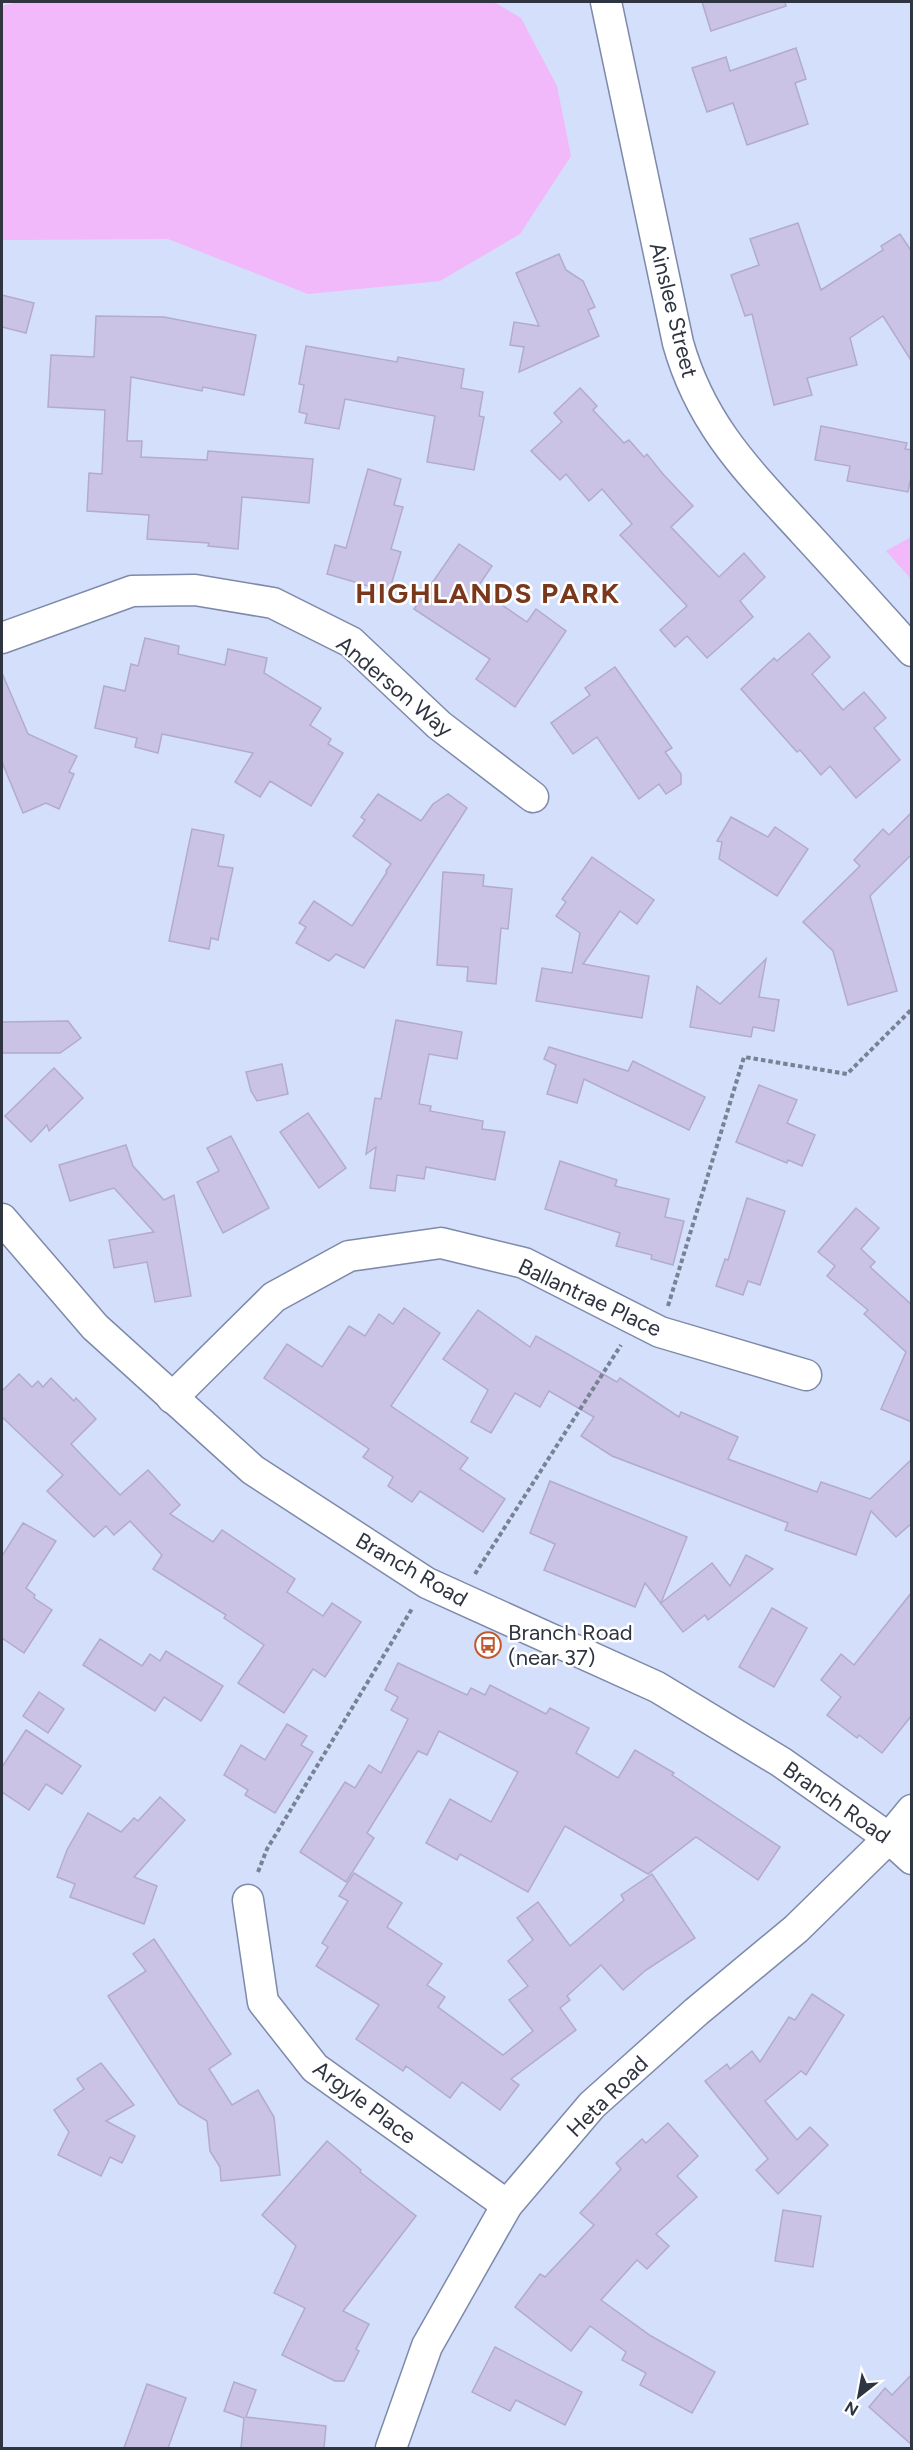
<svg xmlns="http://www.w3.org/2000/svg" width="913" height="2450" font-family="Figtree,sans-serif">
<rect width="100%" height="100%" fill="#d4dffb"/>
<!-- green -->
<g fill="#f1b8fa">
<polygon points="18,2 494,2 521,18 557,86 571,156 520,234 440,281 308,294 168,239 2,240 2,6"/>
<polygon points="911,537 911,579 886,551"/>
</g>
<!-- building -->
<g fill="#cac3e6" stroke="#b2abcd" stroke-width="1.5">
<polygon points="702,2 785,2 786,6 711,31"/>
<polygon points="796,48 806,79 795,83 808,124 747,145 733,103 707,112 692,68 726,57 730,71"/>
<polygon points="798,223 821,290 883,250 881,246 900,234 912,252 912,362 883,316 850,338 857,365 807,378 812,395 774,405 752,314 745,316 731,275 759,265 750,239"/>
<polygon points="559,254 566,270 583,281 595,307 588,310 599,336 519,372 524,347 510,345 514,322 539,326 516,273"/>
<polygon points="2,295 34,303 26,333 2,327"/>
<polygon points="96,316 164,317 256,335 244,395 203,387 202,391 131,377 127,441 142,441 141,457 207,460 208,451 313,459 309,503 242,497 238,549 208,546 209,543 147,539 149,515 87,511 89,473 102,474 105,410 48,407 51,355 94,357"/>
<polygon points="306,346 397,362 398,357 464,369 461,388 483,392 479,416 484,417 474,470 427,462 435,416 345,399 339,429 305,423 307,414 299,412 304,385 299,384"/>
<polygon points="580,388 597,406 593,410 624,443 629,440 644,457 647,454 663,474 693,506 671,527 719,577 744,553 765,577 740,601 753,617 707,658 687,636 675,647 660,630 687,606 620,535 632,524 602,489 589,501 566,474 560,480 531,451 562,422 554,413"/>
<polygon points="821,426 907,443 905,449 912,450 912,472 908,492 847,481 850,466 815,460"/>
<polygon points="368,469 401,479 394,505 403,507 391,549 401,552 389,592 327,574 335,545 346,548"/>
<polygon points="459,544 492,566 477,588 527,622 536,609 566,631 515,707 476,679 490,659 414,609"/>
<polygon points="809,633 830,657 812,674 843,710 864,692 886,718 874,728 900,760 856,798 830,766 821,775 800,750 797,752 741,689 774,658 777,661"/>
<polygon points="145,638 179,646 178,654 225,665 228,649 267,658 264,673 321,708 310,725 331,739 328,744 343,753 311,806 270,781 260,797 235,782 253,753 162,734 158,753 135,747 137,738 95,728 104,686 125,691 131,664 138,666"/>
<polygon points="615,667 672,748 665,752 681,774 681,784 666,794 659,784 639,799 597,737 573,754 551,723 590,695 585,688"/>
<polygon points="2,673 28,734 77,756 69,772 74,774 59,809 46,803 23,813 2,762"/>
<polygon points="378,794 421,821 433,804 448,794 467,808 364,968 336,954 329,961 296,943 306,927 299,923 314,901 352,926 387,872 386,871 391,864 353,836 365,820 361,817"/>
<polygon points="912,812 912,854 870,896 897,991 848,1005 833,951 803,922 860,866 854,860 883,829 889,835"/>
<polygon points="731,817 768,837 775,827 808,849 777,896 719,859 722,842 717,841"/>
<polygon points="192,829 224,835 218,866 233,868 218,940 211,938 209,949 169,941"/>
<polygon points="592,857 654,900 637,924 620,911 583,964 649,976 642,1018 536,1001 542,968 572,973 580,933 556,916 566,902 562,899"/>
<polygon points="443,872 484,875 483,886 512,889 508,929 501,928 496,984 467,981 468,967 437,965"/>
<polygon points="766,959 759,997 779,1000 774,1031 753,1027 751,1037 690,1027 697,986 720,1004"/>
<polygon points="396,1020 462,1032 457,1059 429,1054 419,1104 431,1106 430,1111 483,1121 482,1129 505,1132 495,1180 426,1167 424,1179 397,1175 395,1191 370,1188 376,1147 366,1154 375,1098 381,1099"/>
<polygon points="68,1021 81,1038 60,1053 2,1053 2,1022"/>
<polygon points="549,1047 628,1071 633,1061 705,1097 689,1130 584,1079 577,1103 547,1094 556,1065 544,1059"/>
<polygon points="282,1064 288,1094 257,1101 251,1091 246,1072"/>
<polygon points="54,1068 83,1098 49,1131 47,1125 31,1142 5,1116"/>
<polygon points="759,1085 797,1100 787,1123 815,1135 802,1166 788,1160 787,1163 736,1142"/>
<polygon points="308,1113 346,1168 319,1188 280,1132"/>
<polygon points="231,1136 269,1208 223,1233 197,1182 219,1171 207,1148"/>
<polygon points="126,1145 133,1166 164,1200 174,1195 191,1296 155,1302 147,1262 114,1268 109,1240 154,1232 114,1188 70,1201 59,1165"/>
<polygon points="560,1161 617,1180 615,1186 669,1199 665,1217 684,1221 673,1265 651,1259 652,1255 616,1246 620,1233 545,1209"/>
<polygon points="747,1198 785,1211 760,1285 748,1281 743,1295 716,1286 725,1259 728,1260"/>
<polygon points="856,1208 879,1228 861,1249 875,1262 870,1267 912,1305 912,1422 881,1409 906,1352 864,1314 868,1310 827,1276 835,1266 818,1252"/>
<polygon points="404,1308 440,1333 391,1406 468,1458 460,1469 505,1499 483,1532 420,1491 412,1502 388,1486 393,1477 363,1457 369,1449 264,1378 287,1344 322,1367 349,1326 365,1336 379,1314 393,1324"/>
<polygon points="478,1310 530,1347 536,1336 617,1382 620,1378 679,1417 681,1412 738,1437 728,1459 817,1492 821,1482 870,1499 912,1459 912,1523 896,1537 871,1511 856,1555 785,1530 788,1523 612,1456 581,1436 594,1417 549,1391 540,1407 515,1393 491,1433 471,1422 488,1390 443,1359"/>
<polygon points="19,1374 32,1387 38,1381 43,1387 51,1378 74,1401 76,1398 96,1419 71,1444 120,1495 148,1470 180,1505 170,1514 213,1542 222,1530 295,1579 287,1592 323,1616 332,1603 361,1622 325,1677 313,1669 284,1713 238,1683 264,1645 224,1618 226,1615 153,1569 162,1555 130,1521 114,1535 106,1526 94,1537 47,1491 63,1475 2,1417 2,1391"/>
<polygon points="550,1481 687,1537 661,1603 712,1563 730,1586 746,1555 773,1569 708,1620 705,1615 683,1632 645,1583 635,1607 544,1570 555,1544 530,1533"/>
<polygon points="23,1523 56,1541 26,1588 35,1595 34,1598 52,1610 24,1653 2,1638 2,1556"/>
<polygon points="912,1592 912,1715 882,1753 859,1735 857,1738 827,1715 841,1697 821,1680 841,1654 854,1665"/>
<polygon points="772,1608 807,1628 774,1687 739,1667"/>
<polygon points="100,1639 142,1666 150,1654 160,1661 166,1651 223,1686 201,1721 164,1697 155,1711 83,1665"/>
<polygon points="398,1663 467,1695 471,1688 485,1695 490,1685 546,1714 550,1708 589,1728 576,1753 618,1778 635,1750 674,1773 672,1775 780,1847 758,1880 696,1837 648,1874 565,1826 528,1892 460,1854 457,1860 426,1843 450,1799 491,1822 518,1772 439,1731 427,1755 418,1751 367,1833 374,1838 346,1882 300,1852 345,1782 355,1788 369,1765 381,1773 408,1719 391,1710 398,1697 385,1690"/>
<polygon points="39,1692 64,1709 48,1733 23,1716"/>
<polygon points="287,1724 307,1736 301,1745 313,1752 275,1813 245,1795 248,1790 224,1775 241,1745 265,1760"/>
<polygon points="26,1730 81,1766 62,1794 46,1784 29,1810 2,1792 2,1767"/>
<polygon points="160,1797 185,1820 134,1877 157,1886 144,1924 70,1897 75,1884 57,1877 67,1850 88,1813 121,1832 134,1818 138,1821"/>
<polygon points="354,1873 402,1903 387,1927 442,1964 427,1985 445,1997 438,2007 503,2055 533,2031 509,2000 528,1986 508,1961 533,1940 517,1918 538,1902 570,1946 624,1900 621,1895 652,1874 695,1938 646,1970 623,1990 601,1965 567,1996 570,2000 560,2008 576,2030 511,2079 519,2085 500,2110 462,2082 450,2098 406,2066 403,2071 356,2039 379,2005 316,1966 328,1947 322,1943 348,1901 339,1896"/>
<polygon points="154,1939 231,2054 209,2069 232,2105 258,2090 274,2117 280,2175 221,2181 220,2167 210,2151 207,2121 179,2104 108,1996 146,1971 133,1954"/>
<polygon points="812,1994 844,2015 806,2075 801,2071 765,2101 797,2140 810,2127 828,2145 778,2194 756,2170 768,2159 705,2081 727,2064 730,2069 752,2051 760,2062 789,2017 795,2020"/>
<polygon points="101,2063 134,2105 106,2121 135,2136 122,2163 110,2157 101,2176 58,2155 69,2132 54,2110 84,2089 77,2079"/>
<polygon points="668,2123 698,2156 677,2176 697,2197 656,2234 669,2246 647,2269 637,2260 601,2300 651,2336 715,2372 692,2413 640,2385 646,2373 622,2360 626,2352 590,2326 571,2351 515,2307 540,2274 545,2277 594,2225 580,2213 621,2169 616,2163 642,2139 646,2143"/>
<polygon points="327,2141 361,2170 360,2172 416,2216 343,2311 369,2324 356,2349 359,2351 344,2381 335,2381 282,2355 305,2308 274,2293 296,2246 262,2215"/>
<polygon points="783,2210 821,2216 813,2267 775,2261"/>
<polygon points="495,2347 582,2392 565,2425 516,2400 510,2411 472,2392"/>
<polygon points="912,2374 912,2445 869,2407 885,2388 892,2395"/>
<polygon points="234,2382 256,2390 246,2417 326,2426 324,2448 241,2448 244,2418 224,2411"/>
<polygon points="147,2384 186,2398 168,2448 124,2448"/>
</g>
<g fill="none" stroke-linecap="round" stroke-linejoin="round">
<!-- minor casing -->
<g stroke="#7e8aaa" stroke-width="33">
<g id="minor">
<path d="M 606,2 L 678,343 C 701,425 748,471 804,532 C 840,571 876,611 912,651"/>
<polyline points="2,638 132,591 195,590 273,603 351,642 439,725 533,797"/>
<polyline points="2,1219 95,1327 253,1470 427,1583 657,1687 781,1762 889,1838 912,1859"/>
<polyline points="172,1398 274,1297 349,1256 441,1243 524,1263 660,1332 806,1375"/>
<polyline points="248,1900 263,2002 315,2068 507,2205"/>
<polyline points="391,2448 427,2346 507,2205 592,2105 696,2012 796,1929 889,1838 912,1810"/>
</g>
</g>
<!-- path -->
<g stroke="#798195" stroke-width="4" stroke-dasharray="4.5 3" stroke-linecap="butt">
<polyline points="668,1306 744,1057 847,1074 912,1009"/>
<polyline points="475,1574 621,1345"/>
<polyline points="258,1872 267,1849 413,1607"/>
</g>
<!-- minor -->
<use href="#minor" stroke="#fff" stroke-width="30"/>
</g>
<!-- icons -->
<defs>
<g id="bus-ring" transform="scale(1.35)"><circle r="9.5" fill="#fff" stroke="#c0592e" stroke-width="1.5"/><path d="M-5-6H5V4H4V6H2V4H-2V6H-4V4H-5ZM-3.5-4V0h7V-4ZM-3.5 1.2v1.5H-2V1.2ZM2 1.2v1.5H3.5V1.2Z" fill="#c0592e"/></g>
</defs>
<g fill-rule="evenodd">
<use href="#bus-ring" x="488" y="1645"/>
</g>
<g text-anchor="middle" stroke-width="5" stroke-linejoin="round" paint-order="stroke">
<!-- street labels -->
<g font-size="22" fill="#2f3441" stroke="#fff">
<text transform="translate(674 310) rotate(76)" y="8">Ainslee Street</text>
<text transform="translate(395 686) rotate(40)" y="8">Anderson Way</text>
<text transform="translate(590 1297) rotate(25)" y="8">Ballantrae Place</text>
<text transform="translate(412 1569) rotate(30)" y="8">Branch Road</text>
<text transform="translate(837 1802) rotate(35)" y="8">Branch Road</text>
<text transform="translate(607 2096) rotate(-45)" y="8">Heta Road</text>
<text transform="translate(365 2102) rotate(37)" y="8">Argyle Place</text>
</g>
<!-- poi labels -->
<g font-size="22" fill="#2f3441" stroke="#fff" text-anchor="start">
<text x="508" y="1640">Branch Road<tspan x="508" dy="25">(near 37)</tspan></text>
</g>
<!-- district labels -->
<g font-size="28" font-weight="bold" letter-spacing="1.5" fill="#79371c" stroke="#fff">
<text x="488" y="603">HIGHLANDS PARK</text>
</g>
</g>
<!-- border -->
<rect width="913" height="2450" fill="none" stroke="#2f3441" stroke-width="6"/>
<!-- north arrow -->
<g transform="translate(859 2396) rotate(211)" stroke="#ffffff" stroke-width="4.5" paint-order="stroke">
<path d="M0-4.5L10 22L0 15L-10 22Z" fill="#2f3441"/>
<text y="-9" font-size="16" font-weight="bold" text-anchor="middle" fill="#2f3441">N</text>
</g>
</svg>
